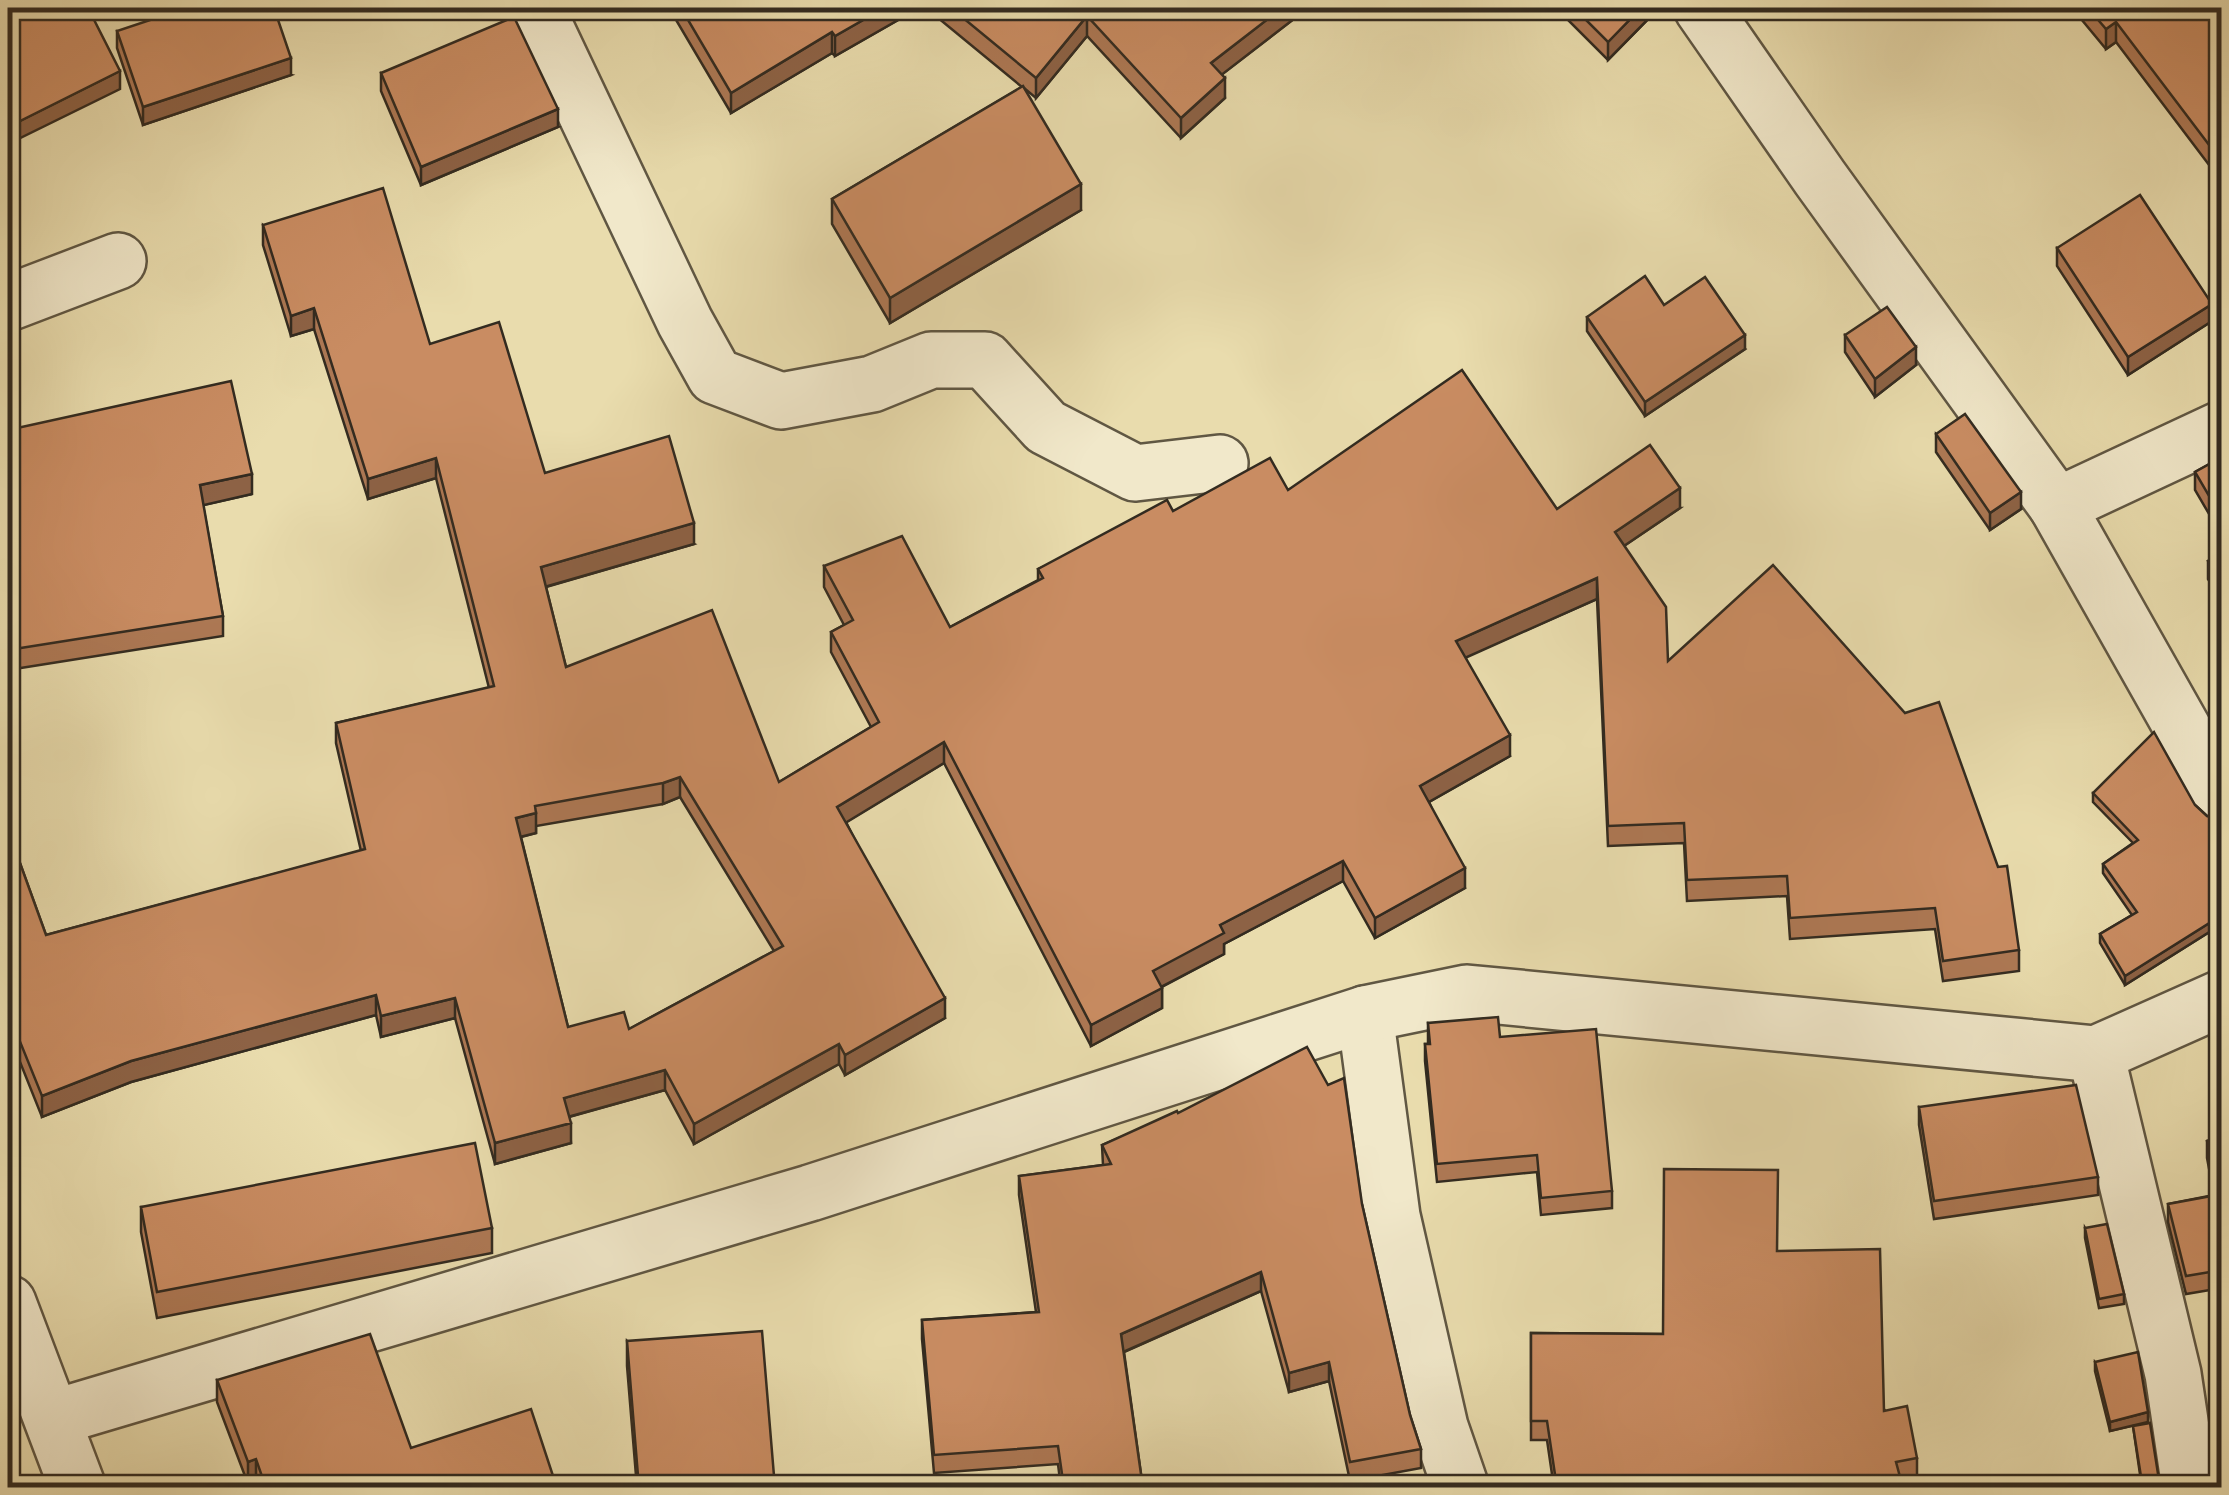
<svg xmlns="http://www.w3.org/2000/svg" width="2229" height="1495" font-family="'EB Garamond',serif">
<rect width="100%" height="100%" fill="#e9dcad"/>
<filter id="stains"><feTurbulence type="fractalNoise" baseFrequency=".002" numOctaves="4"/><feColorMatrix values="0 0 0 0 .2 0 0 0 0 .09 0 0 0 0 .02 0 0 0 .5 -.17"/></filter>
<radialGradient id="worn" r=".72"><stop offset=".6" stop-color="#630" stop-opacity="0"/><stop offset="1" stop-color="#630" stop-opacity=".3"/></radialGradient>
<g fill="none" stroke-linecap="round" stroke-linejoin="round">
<!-- minor casing -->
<g stroke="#605743" stroke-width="60">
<g id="minor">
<polyline points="536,8 685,322 715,376 781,401 872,384 931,360 985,360 1046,427 1135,473 1220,463"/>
<polyline points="1702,8 1820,178 2057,506 2222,798"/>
<polyline points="8,303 118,261"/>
<polyline points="2057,506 2222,429"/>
<polyline points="1365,1014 1392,1216 1440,1427 1461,1488"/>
<polyline points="2096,1054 2173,1374 2190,1488"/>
<polyline points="53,1418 810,1193 1365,1014 1467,993 2096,1054 2222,998"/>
</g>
</g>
<!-- tertiary casing -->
<g stroke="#605743" stroke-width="60">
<polyline id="tertiary" points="8,1303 78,1488"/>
</g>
<!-- minor -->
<use href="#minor" stroke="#f1e8ca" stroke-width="55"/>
<!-- tertiary -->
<use href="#tertiary" stroke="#f1e8ca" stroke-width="55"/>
</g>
<!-- wall -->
<g fill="#ad7854" stroke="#332b20" stroke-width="2.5" fill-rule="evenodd">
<polygon points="669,8 919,8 835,56 832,53 731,113"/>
<polygon points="926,8 1308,8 1222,74 1225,98 1181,138 1087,36 1036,98 1024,88 1081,210 890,323 832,224 832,199 1022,87"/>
<polygon points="1556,8 1659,8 1608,60"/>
<polygon points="1772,8 1799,8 1778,19"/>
<polygon points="2072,8 2222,8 2222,182 2116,42 2106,49"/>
<polygon points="117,31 291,75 143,125 117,48"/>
<polygon points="381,73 558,127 421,185 381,91"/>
<path d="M 263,225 L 430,344 L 545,473 L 694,544 L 546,587 L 566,667 L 779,782 L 871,727 L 831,652 L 831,632 L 844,625 L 824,587 L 824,566 L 950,627 L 1038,580 L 1038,569 L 1173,511 L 1288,490 L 1557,509 L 1680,508 L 1624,546 L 1668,661 L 2019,950 L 2019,971 L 1943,981 L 1935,929 L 1790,939 L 1787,896 L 1687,901 L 1684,843 L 1608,846 L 1597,599 L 1465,657 L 1510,756 L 1429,802 L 1465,888 L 1375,938 L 1343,881 L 1224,944 L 1224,954 L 1162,987 L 1162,1008 L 1091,1046 L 944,763 L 846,822 L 945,1018 L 845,1075 L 839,1064 L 694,1144 L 665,1090 L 569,1117 L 571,1143 L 495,1164 L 455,1018 L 381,1037 L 376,1015 L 131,1082 L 42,1117 L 8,1032 L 8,830 L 46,935 L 361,851 L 336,743 L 336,723 L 489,688 L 436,478 L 368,499 L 314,329 L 291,336 L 263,245 ZM 680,797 L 774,951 L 629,1029 L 568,1027 L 521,837 L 536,833 L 536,826 L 663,804 Z"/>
<polygon points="2057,248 2212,321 2128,375 2057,266"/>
<polygon points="1664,305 1745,349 1645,416 1587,331 1587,317"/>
<polygon points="1845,335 1916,365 1875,397 1845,352"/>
<polygon points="8,430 252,494 203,505 223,616 223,636 8,670"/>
<polygon points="1936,434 2021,509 1990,530 1936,452"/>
<polygon points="2222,457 2222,536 2195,490 2195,472"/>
<polygon points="2222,553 2222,600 2208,579 2208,561"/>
<polygon points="2093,793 2195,805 2207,816 2222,820 2222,924 2125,985 2100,943 2100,934 2132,915 2103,873 2103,864 2133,843 2093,802"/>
<polygon points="1428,1023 1500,1037 1612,1191 1612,1208 1541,1215 1537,1172 1437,1182 1425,1061 1425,1044 1428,1044"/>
<polygon points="2222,1024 2222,1107 2210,1044 2210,1026"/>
<polygon points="1919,1107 2098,1177 2098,1195 1934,1219 1919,1125"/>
<polygon points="1178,1113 1362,1204 1410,1415 1421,1449 1421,1468 1350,1481 1329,1381 1289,1392 1261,1291 1124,1352 1143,1488 1061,1488 1058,1464 934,1473 922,1339 922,1320 1036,1312 1019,1195 1019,1176 1103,1165 1102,1145"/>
<polygon points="2222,1118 2222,1288 2186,1294 2168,1222 2168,1204 2214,1195 2207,1158 2207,1141 2211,1140 2210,1120"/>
<polygon points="141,1207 492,1228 492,1253 157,1318 141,1232"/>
<polygon points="2085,1228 2124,1294 2124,1304 2099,1308 2085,1238"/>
<polygon points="1777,1251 1917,1458 1917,1477 1901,1480 1903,1488 1554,1488 1547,1440 1531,1440 1531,1333 1663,1334"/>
<polygon points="627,1341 775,1488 637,1488 627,1366"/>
<polygon points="2095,1362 2148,1422 2110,1431 2095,1371"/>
<polygon points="217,1380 411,1448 557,1488 258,1488 256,1481 248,1484 217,1402"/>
<polygon points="2222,1406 2222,1480 2220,1481 2212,1424 2212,1407"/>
<polygon points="2133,1426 2159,1480 2159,1488 2142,1488"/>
</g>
<!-- shaded-wall -->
<g fill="#8d6245" stroke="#332b20" stroke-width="2.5">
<polygon points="884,8 919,8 835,56 835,36"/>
<polygon points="1282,8 1308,8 1211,83 1211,63"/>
<polygon points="1641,8 1659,8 1608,60 1608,42"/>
<polygon points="1778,8 1799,8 1778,19"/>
<polygon points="1087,16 1087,36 1036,98 1036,78"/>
<polygon points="2116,22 2116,42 2106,49 2106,29"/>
<polygon points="832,32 832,53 731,113 731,93"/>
<polygon points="291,58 291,75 143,125 143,107"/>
<polygon points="120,71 120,89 8,144 8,127"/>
<polygon points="1225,78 1225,98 1181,138 1181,118"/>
<polygon points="558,109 558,127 421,185 421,167"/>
<polygon points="1081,184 1081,210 890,323 890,298"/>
<polygon points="2212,304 2212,321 2128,375 2128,357"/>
<polygon points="314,308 314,329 291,336 291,316"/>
<polygon points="1745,335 1745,349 1645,416 1645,402"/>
<polygon points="1916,347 1916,365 1875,397 1875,379"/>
<polygon points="436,458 436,478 368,499 368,479"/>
<polygon points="252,474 252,494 200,506 200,485"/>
<polygon points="1680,488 1680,508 1615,552 1615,532"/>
<polygon points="2021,492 2021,509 1990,530 1990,513"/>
<polygon points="694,523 694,544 541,588 541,567"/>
<polygon points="1597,578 1597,599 1456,662 1456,641"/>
<polygon points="1510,735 1510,756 1420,807 1420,786"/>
<polygon points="944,742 944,763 837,828 837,807"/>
<polygon points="680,777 680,797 663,804 663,783"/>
<polygon points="536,813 536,833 516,838 516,818"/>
<polygon points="1343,861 1343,881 1224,944 1224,954 1153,991 1153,971 1220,925"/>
<polygon points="1465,868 1465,888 1375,938 1375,918"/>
<polygon points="2222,915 2222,924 2125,985 2125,976"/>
<polygon points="1162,988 1162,1008 1091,1046 1091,1025"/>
<polygon points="376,995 376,1015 131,1082 42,1117 42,1096 131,1061"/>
<polygon points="455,998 455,1018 381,1037 381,1016"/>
<polygon points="945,998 945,1018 845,1075 845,1055"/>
<polygon points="839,1044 839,1064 694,1144 694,1124"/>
<polygon points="665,1070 665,1090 564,1118 564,1098"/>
<polygon points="571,1123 571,1143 495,1164 495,1143"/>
<polygon points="1261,1272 1261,1291 1121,1353 1121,1334"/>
<polygon points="1329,1362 1329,1381 1289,1392 1289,1373"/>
<polygon points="2148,1412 2148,1422 2110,1431 2110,1422"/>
<polygon points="256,1459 256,1481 248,1484 248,1462"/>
</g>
<!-- building -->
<g fill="#c98c62" stroke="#332b20" stroke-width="2.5" fill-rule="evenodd">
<polygon points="8,8 88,8 120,71 8,127"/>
<polygon points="186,8 274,8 291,58 143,107 117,31"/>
<polygon points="681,8 884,8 835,36 832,32 731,93"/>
<polygon points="951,8 1282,8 1211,63 1225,78 1181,118 1087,16 1036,78"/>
<polygon points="1574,8 1641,8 1608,42"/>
<polygon points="2088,8 2222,8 2222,162 2116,22 2106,29"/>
<polygon points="514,17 558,109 421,167 381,73"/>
<polygon points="1023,86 1081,184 890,298 832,199"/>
<path d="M 383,188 L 430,344 L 499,322 L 545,473 L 669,436 L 694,523 L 541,567 L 566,667 L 712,610 L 779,782 L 879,722 L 831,632 L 853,620 L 824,566 L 902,536 L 950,627 L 1043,578 L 1038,569 L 1167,500 L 1173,511 L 1270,458 L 1288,490 L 1462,370 L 1557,509 L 1650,445 L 1680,488 L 1615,532 L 1666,607 L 1668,661 L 1773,565 L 1905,713 L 1939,702 L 1998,867 L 2007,866 L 2019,950 L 1943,961 L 1935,908 L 1790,918 L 1787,876 L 1687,880 L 1684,823 L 1608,826 L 1597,578 L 1456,641 L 1510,735 L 1420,786 L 1465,868 L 1375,918 L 1343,861 L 1220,925 L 1224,933 L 1153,971 L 1162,988 L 1091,1025 L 944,742 L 837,807 L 945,998 L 845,1055 L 839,1044 L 694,1124 L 665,1070 L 564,1098 L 571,1123 L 495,1143 L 455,998 L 381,1016 L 376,995 L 131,1061 L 42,1096 L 8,1012 L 8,830 L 46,935 L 365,849 L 336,723 L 494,686 L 436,458 L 368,479 L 314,308 L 291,316 L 263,225 ZM 680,777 L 783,946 L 629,1029 L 624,1012 L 568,1027 L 516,818 L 536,813 L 535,806 L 663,783 Z"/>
<polygon points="2140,195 2212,304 2128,357 2057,248"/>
<polygon points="1645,276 1664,305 1705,277 1745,335 1645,402 1587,317"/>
<polygon points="1887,307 1916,347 1875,379 1845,335"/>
<polygon points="231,381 252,474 200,485 223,616 8,650 8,430"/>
<polygon points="1965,414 2021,492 1990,513 1936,434"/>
<polygon points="2222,457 2222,518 2195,472"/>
<polygon points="2222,553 2222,582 2208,561"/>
<polygon points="2154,732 2195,805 2207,816 2222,820 2222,915 2125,976 2100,934 2137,912 2103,864 2138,840 2093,793"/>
<polygon points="1498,1017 1500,1037 1596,1029 1612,1191 1541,1198 1537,1155 1437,1164 1425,1044 1430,1044 1428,1023"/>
<polygon points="2222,1024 2222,1090 2210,1026"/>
<polygon points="1307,1047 1328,1085 1344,1078 1362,1204 1410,1415 1421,1449 1350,1462 1329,1362 1289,1373 1261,1272 1121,1334 1143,1488 1064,1488 1058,1446 934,1455 922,1320 1039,1312 1019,1176 1111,1164 1102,1145 1177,1111 1178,1113"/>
<polygon points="2076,1085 2098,1177 1934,1201 1919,1107"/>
<polygon points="2222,1118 2222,1270 2186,1276 2168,1204 2217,1195 2207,1141 2214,1139 2210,1120"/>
<polygon points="475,1143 492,1228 157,1292 141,1207"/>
<polygon points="1664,1169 1778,1170 1777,1251 1880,1249 1884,1411 1907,1406 1917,1458 1896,1462 1903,1488 1557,1488 1547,1421 1531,1421 1531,1333 1663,1334"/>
<polygon points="2107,1224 2124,1294 2099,1299 2085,1228"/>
<polygon points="762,1331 775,1488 639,1488 627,1341"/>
<polygon points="370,1334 411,1448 531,1409 557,1488 266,1488 256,1459 248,1462 217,1380"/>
<polygon points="2138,1352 2148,1412 2110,1422 2095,1362"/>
<polygon points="2222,1406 2222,1463 2220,1463 2212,1407"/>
<polygon points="2150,1423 2159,1480 2142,1483 2133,1426"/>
</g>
<!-- margin -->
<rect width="2229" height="1495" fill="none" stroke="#e9dcad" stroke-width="40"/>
<rect x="10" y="10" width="2209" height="1475" fill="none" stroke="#332b20" stroke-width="5"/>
<rect x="20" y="20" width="2189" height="1455" fill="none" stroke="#332b20" stroke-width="2.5"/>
<rect width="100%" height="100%" filter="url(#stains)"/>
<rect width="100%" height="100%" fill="url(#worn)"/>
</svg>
